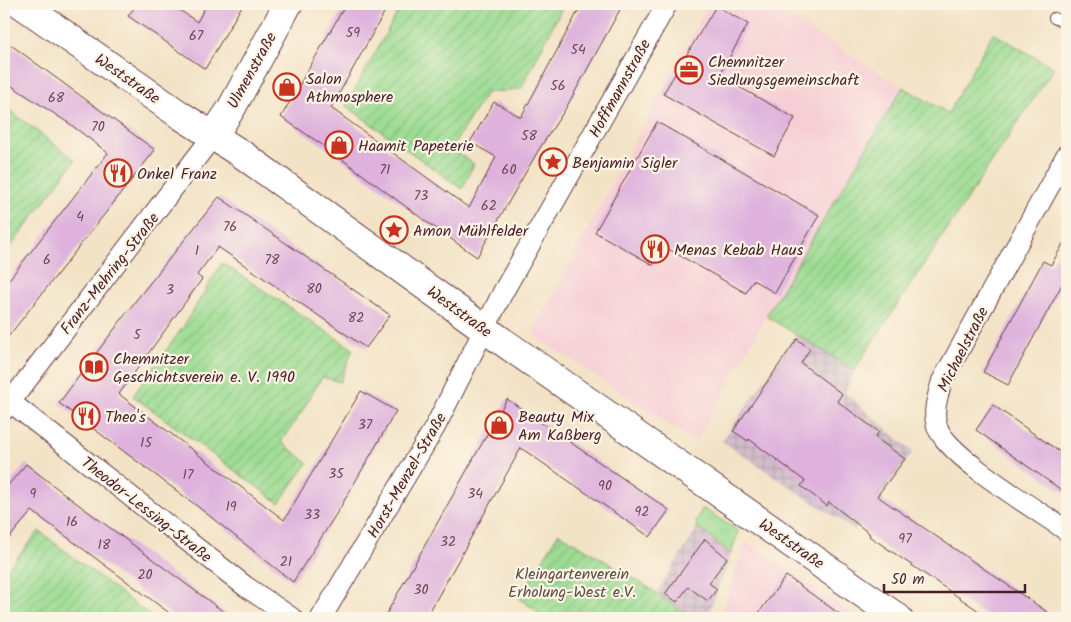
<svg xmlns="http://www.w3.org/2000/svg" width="1071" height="622" font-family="Kalam,sans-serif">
<defs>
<pattern id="industrial-grid" width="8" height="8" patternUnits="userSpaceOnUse" patternTransform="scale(1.25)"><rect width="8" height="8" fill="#d1bdc9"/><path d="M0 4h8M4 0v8" fill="none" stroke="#b5a2ad"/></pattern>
<pattern id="grass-tufts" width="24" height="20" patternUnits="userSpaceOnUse" patternTransform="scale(1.25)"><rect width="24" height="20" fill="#9cdc93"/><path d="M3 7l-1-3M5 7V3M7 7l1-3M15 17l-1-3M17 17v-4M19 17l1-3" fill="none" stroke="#88bc7f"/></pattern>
<pattern id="garden-furrows" width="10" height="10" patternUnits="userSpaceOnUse" patternTransform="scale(1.25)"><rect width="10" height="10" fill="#9cdc93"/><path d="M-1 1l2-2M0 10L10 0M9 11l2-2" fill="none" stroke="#88bc7f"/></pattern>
</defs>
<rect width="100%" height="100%" fill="#fcf5e5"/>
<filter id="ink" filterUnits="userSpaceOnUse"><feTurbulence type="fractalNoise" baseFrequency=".02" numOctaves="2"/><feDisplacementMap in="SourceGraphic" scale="10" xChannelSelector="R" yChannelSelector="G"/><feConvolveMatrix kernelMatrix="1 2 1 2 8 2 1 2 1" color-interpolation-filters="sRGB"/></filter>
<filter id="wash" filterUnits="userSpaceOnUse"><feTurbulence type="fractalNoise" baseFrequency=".0096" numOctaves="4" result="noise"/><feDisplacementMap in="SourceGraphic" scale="20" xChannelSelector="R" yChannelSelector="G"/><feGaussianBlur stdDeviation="1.12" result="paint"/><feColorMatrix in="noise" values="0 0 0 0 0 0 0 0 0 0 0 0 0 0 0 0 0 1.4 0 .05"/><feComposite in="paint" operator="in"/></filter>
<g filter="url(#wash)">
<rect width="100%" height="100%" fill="#f3e3c6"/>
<!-- built -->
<g fill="#f6cfd6">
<polygon points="708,4 768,4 903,87 766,316 696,442 532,334"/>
<polygon points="746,542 860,618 720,618"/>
</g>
<!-- industrial -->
<g fill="url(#industrial-grid)">
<polygon points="796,335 854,370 845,393 913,452 854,530 722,441"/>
<polygon points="698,527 731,554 707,618 692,618 656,594"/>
</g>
<!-- grass -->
<polygon fill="url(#grass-tufts)" stroke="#737e5f" points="702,509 704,509 737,530 738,533 731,554 699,528 697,530 696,521"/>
<!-- garden -->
<g fill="url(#garden-furrows)" stroke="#737e5f">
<polygon points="402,4 554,4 562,8 521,89 486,93 451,149 474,164 462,189 346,106"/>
<polygon points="993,33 1054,68 854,370 766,316 903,87 948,113"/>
<polygon points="4,106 75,160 4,256"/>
<polygon points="222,263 353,349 340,382 322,377 301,413 281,442 308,463 279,503 133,396 183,327"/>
<polygon points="39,531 153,618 4,618 4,573"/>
<polygon points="559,533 643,584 692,618 534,618 538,611 519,599"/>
</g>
<g id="blocks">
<!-- building -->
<g fill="#deb2dd">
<polygon points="137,4 171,4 197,22 207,4 243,4 205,69 128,16"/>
<polygon points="346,4 389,4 331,108 469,208 496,157 470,142 494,102 521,117 582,4 623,4 566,108 538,151 477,257 428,223 324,146 281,117"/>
<polygon points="716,6 748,24 719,76 795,118 774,156 663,94"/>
<polygon points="4,40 155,150 4,342 4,286 108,153 70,124 4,81"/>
<polygon points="657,122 819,215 775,293 753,280 746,293 663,246 653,265 595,232"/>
<polygon points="219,197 390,315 366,348 218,247 197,275 202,279 119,394 284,520 361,391 396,411 340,508 293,582 197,506 59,403 137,299"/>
<polygon points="1067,237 1067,275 1008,385 983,372 1043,261 1051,265"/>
<polygon points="797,339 810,349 801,363 842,394 837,401 879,432 875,437 905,459 877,496 1056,618 989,618 869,536 870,534 829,502 827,506 801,486 805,481 749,439 748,441 733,431"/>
<polygon points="507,399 669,510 650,537 521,448 426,618 384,618"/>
<polygon points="993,405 1067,457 1067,494 976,430"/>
<polygon points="26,464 67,496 232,618 176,618 32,511 4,544 4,490"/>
<polygon points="705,539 727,558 709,583 717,589 708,601 688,587 677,602 665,594"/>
<polygon points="786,576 799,585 845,618 755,618"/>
</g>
</g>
</g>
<g filter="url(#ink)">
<use href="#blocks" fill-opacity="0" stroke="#633c42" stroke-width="1"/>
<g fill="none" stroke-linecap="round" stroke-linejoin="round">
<!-- lane casing -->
<g stroke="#633c42" stroke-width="12">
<polyline id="lane" points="1054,18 1067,24"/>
</g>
<!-- street casing -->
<g stroke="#633c42" stroke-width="22">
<g id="street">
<path d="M 1067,154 L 942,381 C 938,395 932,412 937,426 C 946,456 1039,511 1067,531"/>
<polyline points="4,397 245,586 292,618"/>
<polyline points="4,410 213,136"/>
<polyline points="321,618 435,427 503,292 667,4"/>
</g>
</g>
<!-- secondary casing -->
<g stroke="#633c42" stroke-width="30">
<g id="secondary">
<polyline points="21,4 180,115 243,155 486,330 898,618"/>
<polyline points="213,136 231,109 288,4"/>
</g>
</g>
<!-- lane -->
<use href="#lane" stroke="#fff" stroke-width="10"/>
<!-- street -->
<use href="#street" stroke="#fff" stroke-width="20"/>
<!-- secondary -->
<use href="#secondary" stroke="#fff" stroke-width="28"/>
</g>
</g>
<!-- icons -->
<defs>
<g id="office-ring" transform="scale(1.4375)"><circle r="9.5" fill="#fcf5e5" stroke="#c8321e" stroke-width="1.5"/><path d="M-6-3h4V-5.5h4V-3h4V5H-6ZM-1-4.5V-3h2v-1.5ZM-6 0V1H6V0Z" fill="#c8321e"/></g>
<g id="shop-ring" transform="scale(1.4375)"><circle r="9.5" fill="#fcf5e5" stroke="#c8321e" stroke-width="1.5"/><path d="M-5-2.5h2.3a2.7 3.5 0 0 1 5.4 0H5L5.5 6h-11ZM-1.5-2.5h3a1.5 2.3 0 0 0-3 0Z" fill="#c8321e"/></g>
<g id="sight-ring" transform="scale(1.4375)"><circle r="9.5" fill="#fcf5e5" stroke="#c8321e" stroke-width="1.5"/><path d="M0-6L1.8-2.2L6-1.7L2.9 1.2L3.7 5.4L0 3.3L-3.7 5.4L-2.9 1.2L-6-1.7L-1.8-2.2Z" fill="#c8321e"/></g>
<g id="restaurant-ring" transform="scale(1.4375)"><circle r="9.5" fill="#fcf5e5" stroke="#c8321e" stroke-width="1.5"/><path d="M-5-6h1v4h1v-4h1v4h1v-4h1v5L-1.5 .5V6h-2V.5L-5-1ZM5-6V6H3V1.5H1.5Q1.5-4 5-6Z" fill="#c8321e"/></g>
<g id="library-ring" transform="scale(1.4375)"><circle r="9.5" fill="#fcf5e5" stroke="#c8321e" stroke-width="1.5"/><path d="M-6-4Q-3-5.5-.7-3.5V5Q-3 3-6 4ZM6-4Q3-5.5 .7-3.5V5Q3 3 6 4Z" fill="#c8321e"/></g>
</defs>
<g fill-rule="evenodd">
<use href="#office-ring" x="689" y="70"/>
<use href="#shop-ring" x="287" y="87"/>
<use href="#shop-ring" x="339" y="145"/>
<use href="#sight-ring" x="553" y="162"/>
<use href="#restaurant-ring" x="118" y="173"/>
<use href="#sight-ring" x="394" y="230"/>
<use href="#restaurant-ring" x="655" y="249"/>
<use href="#library-ring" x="94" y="367"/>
<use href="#restaurant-ring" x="86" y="416"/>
<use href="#shop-ring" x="499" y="425"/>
</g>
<g text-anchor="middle" stroke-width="4.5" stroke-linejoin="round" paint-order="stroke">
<!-- number labels -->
<g font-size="14" fill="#6f4458">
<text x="353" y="37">59</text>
<text x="196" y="40">67</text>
<text x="578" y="54">54</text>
<text x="558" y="90">56</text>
<text x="56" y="102">68</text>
<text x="98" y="131">70</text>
<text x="529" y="140">58</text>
<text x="385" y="174">71</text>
<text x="509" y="174">60</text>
<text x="421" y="200">73</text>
<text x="489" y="210">62</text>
<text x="80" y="221">4</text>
<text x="230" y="231">76</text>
<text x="197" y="255">1</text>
<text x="47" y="264">6</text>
<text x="272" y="264">78</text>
<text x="314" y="293">80</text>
<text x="170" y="294">3</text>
<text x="356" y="322">82</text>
<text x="137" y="339">5</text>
<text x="365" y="429">37</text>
<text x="146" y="447">15</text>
<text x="336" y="478">35</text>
<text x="188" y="479">17</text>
<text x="605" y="490">90</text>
<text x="33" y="498">9</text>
<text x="475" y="498">34</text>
<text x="231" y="511">19</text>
<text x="642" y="516">92</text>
<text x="312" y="519">33</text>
<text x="72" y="526">16</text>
<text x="905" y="543">97</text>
<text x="448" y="546">32</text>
<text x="104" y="549">18</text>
<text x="286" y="566">21</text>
<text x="145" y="579">20</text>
<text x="421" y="594">30</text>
</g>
<!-- poi labels -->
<g font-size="16" fill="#4a1f2b" stroke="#fcf5e5" text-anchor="start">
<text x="708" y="67">Chemnitzer<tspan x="708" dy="18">Siedlungsgemeinschaft</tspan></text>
<text x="306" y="84">Salon<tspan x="306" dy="18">Athmosphere</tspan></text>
<text x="358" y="151">Haamit Papeterie</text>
<text x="572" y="168">Benjamin Sigler</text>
<text x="137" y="179">Onkel Franz</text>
<text x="413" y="236">Amon Mühlfelder</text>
<text x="674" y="255">Menas Kebab Haus</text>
<text x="113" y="364">Chemnitzer<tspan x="113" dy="18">Geschichtsverein e. V. 1990</tspan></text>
<text x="105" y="422">Theo's</text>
<text x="518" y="422">Beauty Mix<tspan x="518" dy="18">Am Kaßberg</tspan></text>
</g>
<!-- street labels -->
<g font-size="16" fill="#4a1f2b" stroke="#fcf5e5">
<text transform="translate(251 70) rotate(-61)" y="6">Ulmenstraße</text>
<text transform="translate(128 78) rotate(35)" y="6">Weststraße</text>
<text transform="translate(619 88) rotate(-61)" y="6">Hoffmannstraße</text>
<text transform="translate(109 273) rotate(-52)" y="6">Franz-Mehring-Straße</text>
<text transform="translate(460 311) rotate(36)" y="6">Weststraße</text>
<text transform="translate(962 349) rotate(-63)" y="6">Michaelstraße</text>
<text transform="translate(406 475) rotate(-60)" y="6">Horst-Menzel-Straße</text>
<text transform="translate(147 509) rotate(38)" y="6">Theodor-Lessing-Straße</text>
<text transform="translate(792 543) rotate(35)" y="6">Weststraße</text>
</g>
<!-- park labels -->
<g font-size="16" fill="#5e4e45" stroke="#fcf5e5">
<text x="572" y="579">Kleingartenverein<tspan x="572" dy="18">Erholung-West e.V.</tspan></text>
</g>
</g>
<!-- margin -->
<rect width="1071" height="622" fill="none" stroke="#fcf5e5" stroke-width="20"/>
<!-- scale -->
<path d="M884 584v8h141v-8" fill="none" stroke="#4a1f2b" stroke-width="2.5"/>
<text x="891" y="584" font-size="15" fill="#4a1f2b" stroke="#fcf5e5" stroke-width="4" paint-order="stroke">50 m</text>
</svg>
